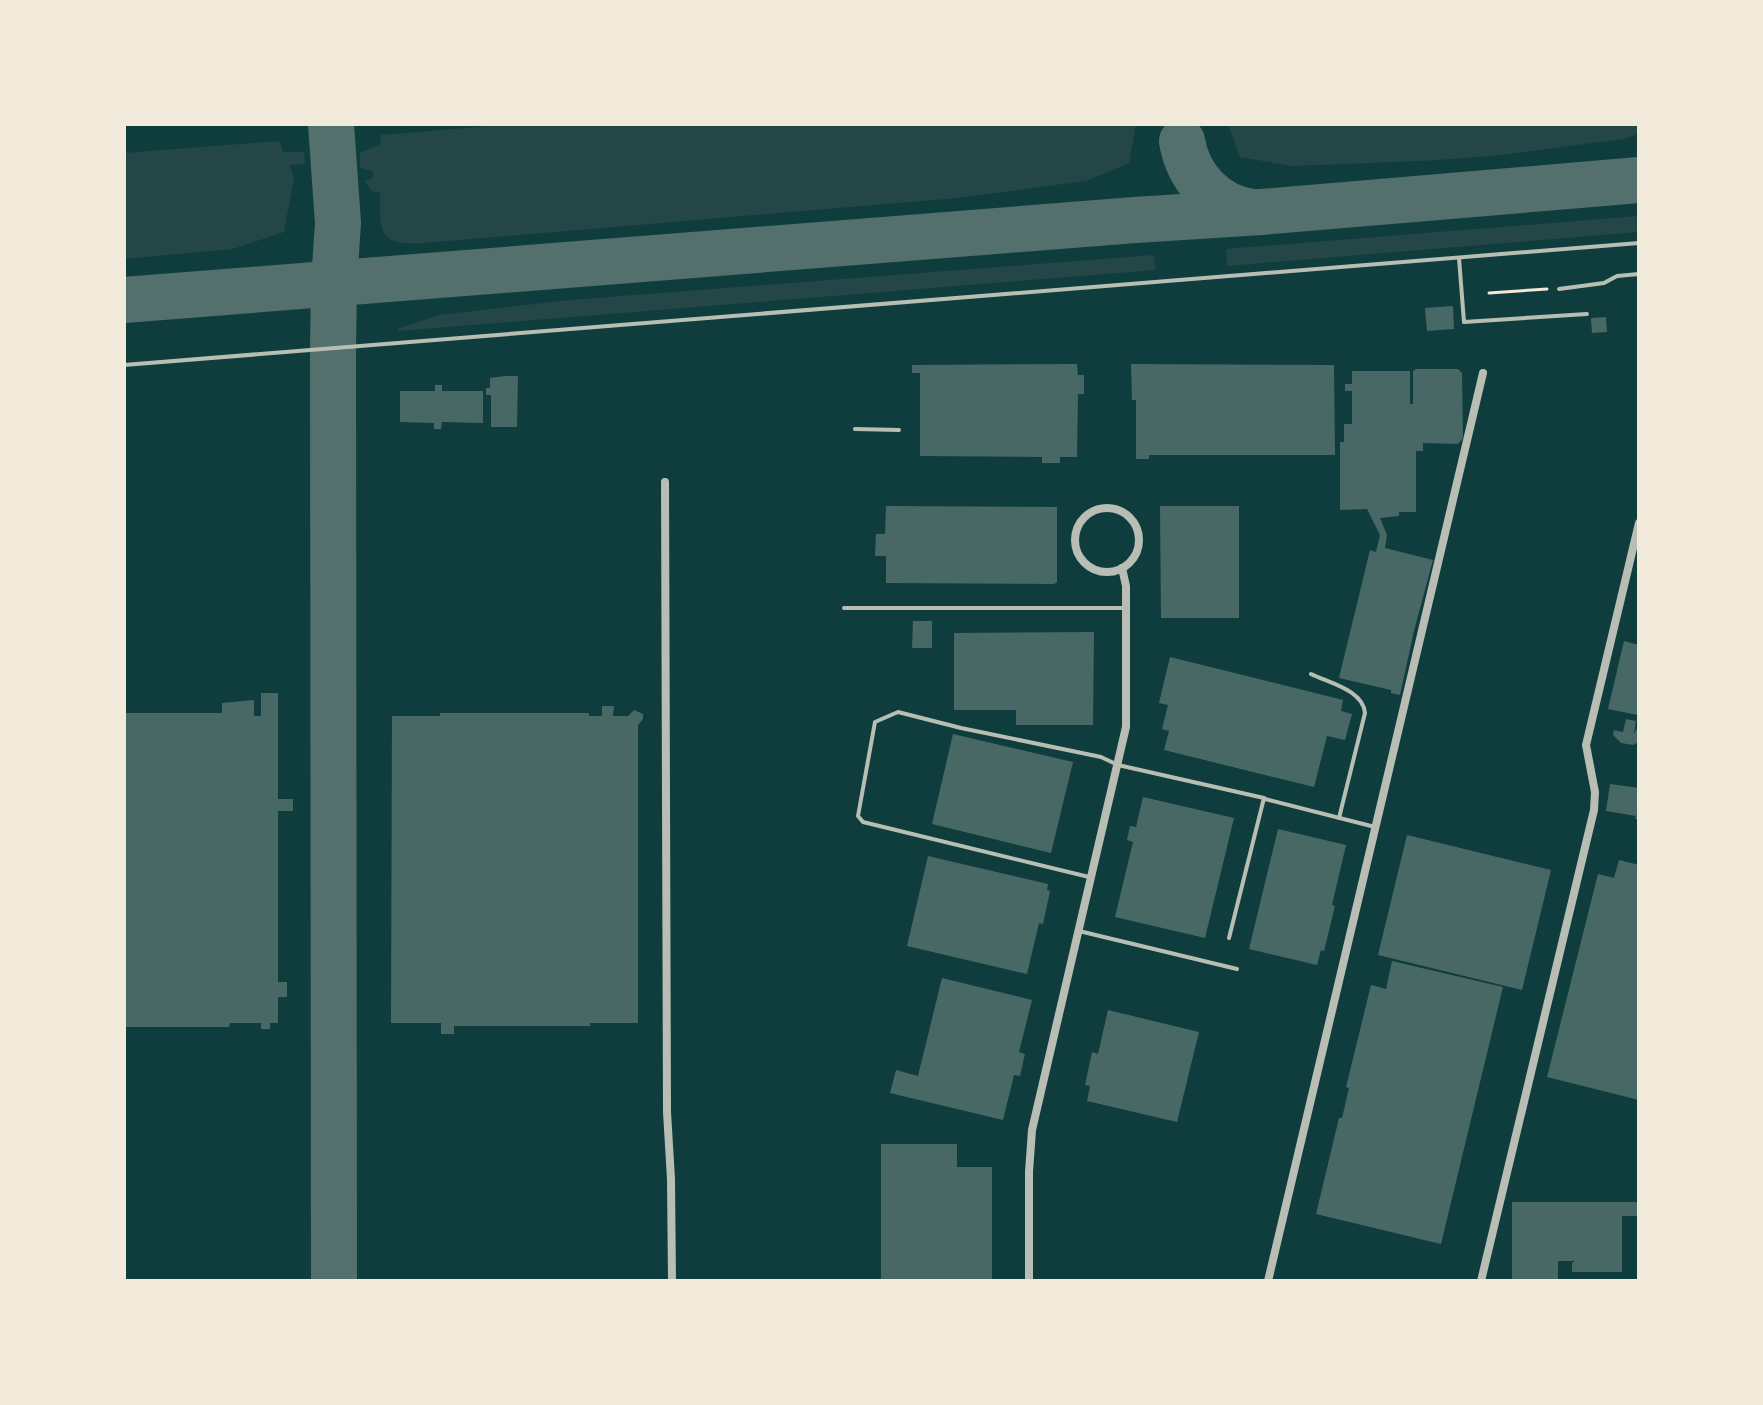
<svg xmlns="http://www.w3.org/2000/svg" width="1763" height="1405" font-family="Montserrat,sans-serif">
<rect width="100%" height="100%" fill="#0f3d3e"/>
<!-- green -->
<g fill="#244646">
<path d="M 512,124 L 1136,124 L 1129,163 L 1086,181 L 957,198 L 424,243 C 378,246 380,233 380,193 L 372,191 L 364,181 L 373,178 L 373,171 L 360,168 L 360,153 L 380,144 L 381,135 Z"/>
<polygon points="1228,124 1639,124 1639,134 1623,139 1493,156 1421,161 1292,166 1240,157"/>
<polygon points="280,141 283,152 304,152 305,164 290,165 294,178 284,232 233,249 124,259 124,153"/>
<polygon points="1639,216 1639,232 1227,266 1226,249"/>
<polygon points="1154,255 1155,270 398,331 397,329 439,315 570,300"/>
</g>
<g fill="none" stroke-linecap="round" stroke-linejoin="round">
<!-- taxiway -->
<g stroke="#53706d" stroke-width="46">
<polyline points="331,124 338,223 334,283 333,347 334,1281"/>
<path d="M 1182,141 C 1188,177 1215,208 1253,212"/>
<polyline points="124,300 1135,220 1261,212 1639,180"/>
</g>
</g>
<!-- building -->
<g fill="#486865">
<polygon points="1453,306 1454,329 1427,331 1425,308"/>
<polygon points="1606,317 1607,332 1592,333 1591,318"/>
<polygon points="1077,364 1078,375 1084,375 1084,394 1078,394 1077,457 1060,457 1060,463 1042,463 1042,457 920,456 920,373 912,373 912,365"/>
<polygon points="1131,364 1334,365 1335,455 1149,455 1149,459 1136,459 1136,400 1132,400"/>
<polygon points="1416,369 1458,369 1462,373 1463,438 1458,444 1423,443 1423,451 1416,451 1416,512 1399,512 1399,516 1380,518 1387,535 1385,548 1433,560 1414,631 1400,695 1391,693 1391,690 1339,678 1370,550 1376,552 1380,535 1367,509 1340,510 1340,442 1344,442 1344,424 1352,424 1352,391 1345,391 1345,384 1352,384 1352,371 1410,371 1410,404 1413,404 1413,371"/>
<polygon points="505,376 518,376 517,427 491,427 491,395 486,395 486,388 490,388 490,378"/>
<polygon points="435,385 442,385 442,391 483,391 483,423 442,422 441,429 434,429 434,423 400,422 400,391 435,391"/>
<polygon points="886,506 1057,507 1057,582 1054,584 886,583 886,556 875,556 876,534 885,534"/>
<polygon points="1160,506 1239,506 1239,618 1161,618"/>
<polygon points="913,621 932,621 932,648 912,648"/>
<polygon points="1094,632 1093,725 1016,725 1016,710 954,710 954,633"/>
<polygon points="1624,641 1639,645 1637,715 1608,709"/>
<polygon points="1170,657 1343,700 1341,711 1352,714 1345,740 1327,736 1314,787 1164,750 1169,731 1162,729 1168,705 1159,703"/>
<polygon points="261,693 278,693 278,799 293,799 293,811 278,811 278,982 287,982 287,997 278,997 278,1023 270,1023 270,1029 261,1029 261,1023 230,1023 229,1027 124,1027 124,713 222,713 222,703 254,700 254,716 261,716"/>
<polygon points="602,706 614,706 613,716 628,716 634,710 643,714 643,719 638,725 638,1023 590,1023 590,1026 454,1026 454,1034 441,1034 441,1023 391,1023 392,716 440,716 440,713 589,713 589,716 602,716"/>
<polygon points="1626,719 1636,721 1634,734 1639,724 1639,742 1633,745 1621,743 1613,735 1614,730 1623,732"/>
<polygon points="953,734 1073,762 1051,853 932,824"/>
<polygon points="1610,784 1639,788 1639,819 1635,819 1636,816 1606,811"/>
<polygon points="1143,797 1234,818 1205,938 1115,917 1133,842 1127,840 1130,826 1136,827"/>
<polygon points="1278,829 1346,845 1332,905 1335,906 1324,951 1321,950 1317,965 1249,949"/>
<polygon points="1407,835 1551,870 1522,990 1378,955"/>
<polygon points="928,856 1048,884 1047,890 1050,891 1043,924 1039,923 1027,974 907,946"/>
<polygon points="1619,860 1639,865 1639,1100 1547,1077 1598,874 1614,878"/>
<polygon points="1392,961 1503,987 1441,1244 1316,1214 1339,1118 1342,1118 1349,1088 1346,1087 1371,985 1386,989"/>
<polygon points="942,978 1032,1000 1019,1052 1025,1054 1020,1076 1014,1075 1003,1120 890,1093 896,1070 918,1076"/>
<polygon points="1108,1010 1199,1032 1177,1122 1087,1101 1090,1086 1085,1085 1092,1052 1098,1054"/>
<polygon points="881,1144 957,1144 957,1167 992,1167 992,1281 881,1281"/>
<polygon points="1512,1202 1639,1202 1639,1216 1622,1216 1622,1272 1572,1272 1572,1263 1575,1261 1558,1261 1558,1281 1512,1281"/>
</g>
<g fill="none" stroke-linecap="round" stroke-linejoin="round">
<!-- path -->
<polyline stroke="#f1e9da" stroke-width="3" points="1489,293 1547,289"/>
<!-- service -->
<g stroke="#b8beb3" stroke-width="4">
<polyline points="1459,258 1464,322 1587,314"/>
<polyline points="1559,289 1604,283 1617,276 1639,274"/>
<polyline points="124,365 1639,243"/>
<polyline points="855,429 899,430"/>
<polyline points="844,608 1124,608"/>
<path d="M 1311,674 C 1329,683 1363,690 1365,713 L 1339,818"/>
<polyline points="1265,799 1375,827"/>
<polyline points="1089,877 863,822 858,816 875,722 898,712 961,728 1101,757 1118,765 1264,798 1229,938"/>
<polyline points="1079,931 1237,969"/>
</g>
<!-- minor -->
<g stroke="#b8beb3" stroke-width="8">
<polyline points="665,482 667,1112 671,1179 672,1281"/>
<circle cx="1107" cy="540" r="32"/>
<polyline points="1029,1281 1029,1172 1032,1130 1126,727 1126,586 1122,568"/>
<polyline points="1268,1281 1483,373"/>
<polyline points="1481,1281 1594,810 1595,792 1586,745 1639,523"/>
</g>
</g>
<!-- border -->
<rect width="1763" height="1405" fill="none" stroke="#f1e9da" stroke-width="252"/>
</svg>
